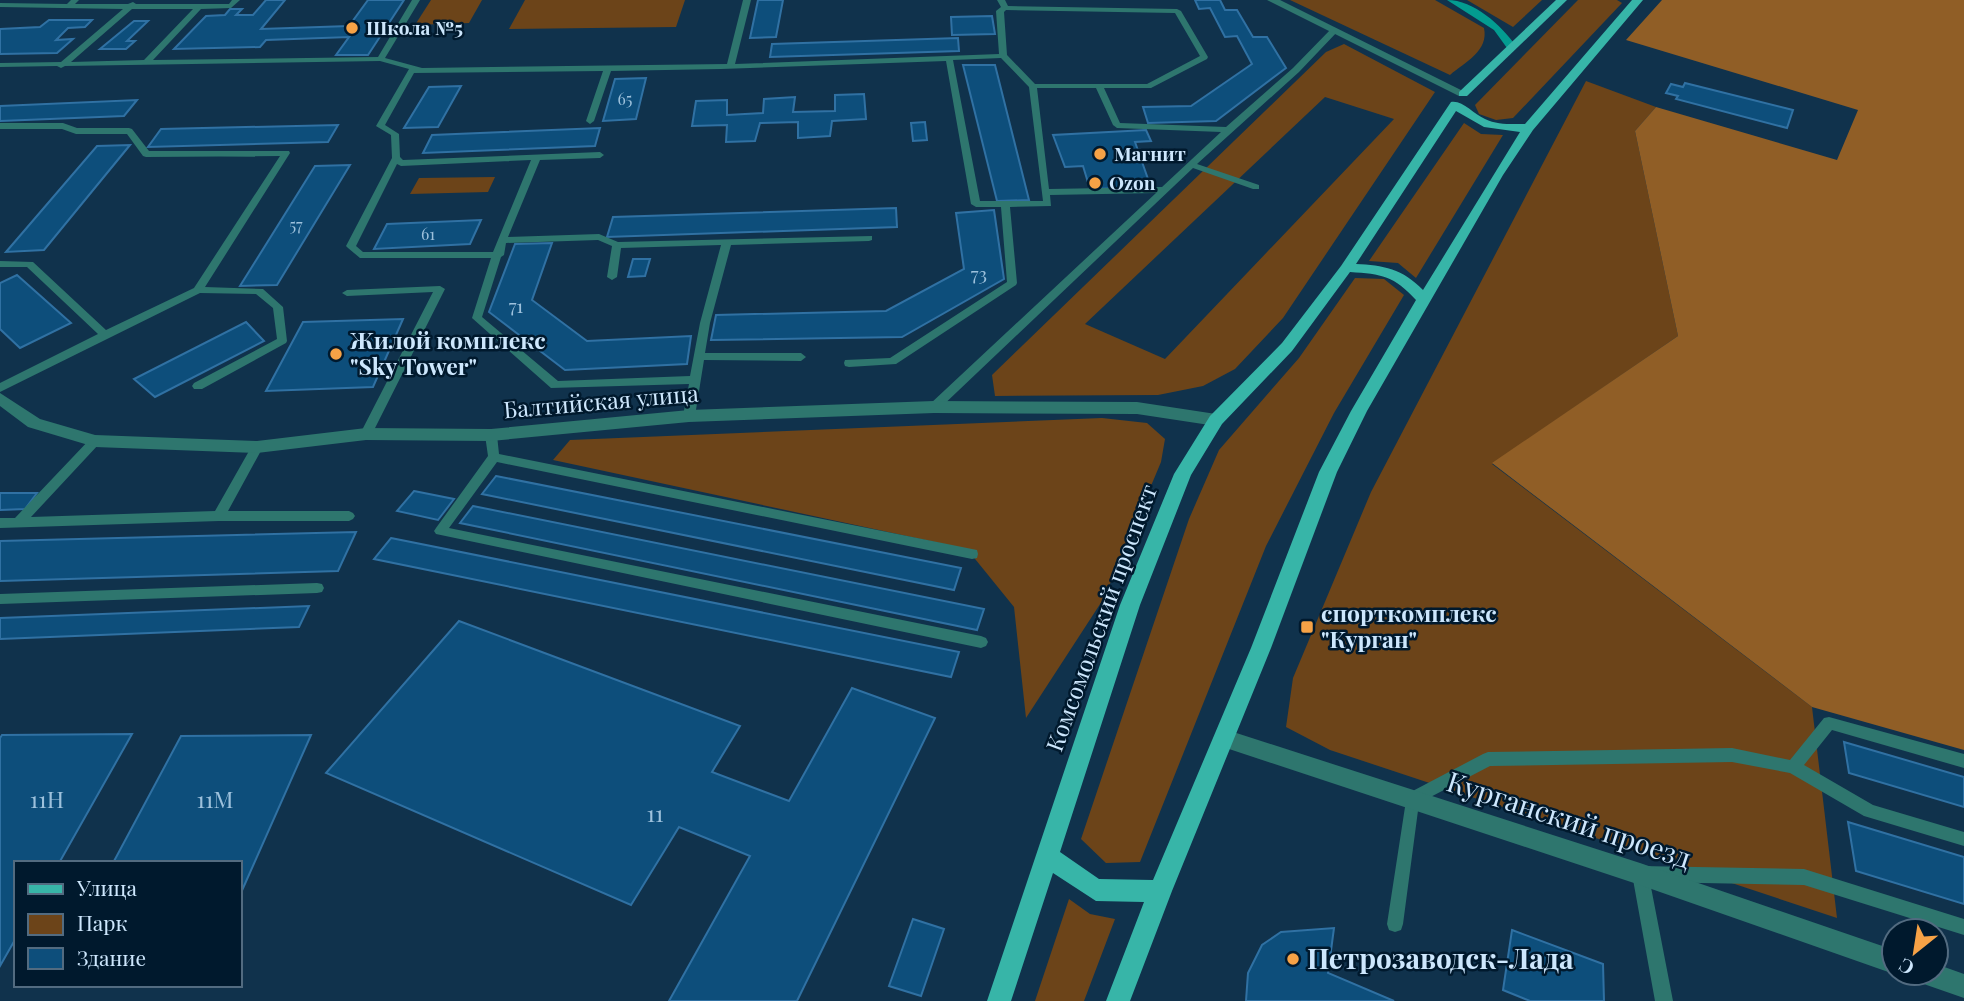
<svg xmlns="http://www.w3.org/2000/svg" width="1964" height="1001" font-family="'Playfair Display',serif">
<rect width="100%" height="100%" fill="#10324c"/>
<!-- green -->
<g fill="#6c4419" fill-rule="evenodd">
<polygon points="431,0 482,0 469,23 415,25"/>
<polygon points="525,0 685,0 676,27 509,29"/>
<path d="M 1290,0 L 1435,0 L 1484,28 C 1489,51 1465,62 1450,75 Z"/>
<polygon points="1467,0 1542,0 1513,27"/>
<polygon points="1578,0 1617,0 1622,3 1513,118 1496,120 1479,114 1475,105"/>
<path d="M 1344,44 L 1435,92 L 1283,318 L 1235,369 L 1203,386 L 1158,395 L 995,396 L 992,375 L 1326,52 ZM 1325,97 L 1394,119 L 1165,359 L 1085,324 Z"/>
<polygon points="1586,81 1656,107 1635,131 1678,336 1492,464 1812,707 1837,918 1330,750 1286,727 1293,678 1371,492"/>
<polygon points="1464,123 1481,134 1503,135 1416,278 1398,263 1369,261"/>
<polygon points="495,177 488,192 410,194 419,178"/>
<polygon points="1355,278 1384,279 1404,295 1334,413 1266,546 1140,862 1106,863 1081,839 1189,519 1219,450 1299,358"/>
<polygon points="1102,418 1147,423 1165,439 1161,462 1104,598 1026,718 1014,607 967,549 553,460 570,440"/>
<polygon points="1069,899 1090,914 1115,919 1084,1001 1035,1001"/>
</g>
<!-- forest -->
<polygon fill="#905e26" points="1662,0 1964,0 1964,750 1812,707 1492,463 1678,336 1635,131 1656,107 1837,160 1858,110 1626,40"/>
<!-- building -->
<g fill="#0d4e7b" stroke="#3071a3" stroke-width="2">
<polygon points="266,0 285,0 261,29 349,26 368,0 404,0 368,55 336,55 349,37 266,40 260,47 174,49 206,16 225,15 230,9 242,9 236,15 253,15"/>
<polygon points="758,0 783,0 776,37 750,38"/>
<polygon points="1195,0 1220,0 1225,10 1237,10 1253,37 1267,37 1286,68 1216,121 1148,123 1143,107 1191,106 1252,64 1237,36 1225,37 1210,8 1199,9"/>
<polygon points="992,16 995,34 952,35 951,17"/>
<polygon points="49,20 92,20 85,27 68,28 56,40 73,39 57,53 0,54 0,29 40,27"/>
<polygon points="134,21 148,21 127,41 135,41 126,49 100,49"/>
<polygon points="958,38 959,51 770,57 772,44"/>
<polygon points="963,65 995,65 1029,200 997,201"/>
<polygon points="646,78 636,119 603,121 615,79"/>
<polygon points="1685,83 1793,110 1787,128 1676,99 1678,96 1666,93 1671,84 1683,87"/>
<polygon points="461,86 438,127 404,128 429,87"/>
<polygon points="864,94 866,119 832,121 830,136 798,138 798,122 760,123 755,141 726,142 727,125 692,126 696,101 727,100 727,115 763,113 764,99 795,97 793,112 835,111 835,95"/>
<polygon points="137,100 124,116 0,121 0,106"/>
<polygon points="925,122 927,140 913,141 911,123"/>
<polygon points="338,125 328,142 148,147 161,129"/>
<polygon points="600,128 595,146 423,153 432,135"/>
<polygon points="1146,130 1151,141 1135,142 1148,179 1124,179 1125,188 1090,189 1083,166 1065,167 1053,135"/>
<polygon points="130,145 44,250 6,252 97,146"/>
<polygon points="350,165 277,285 240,286 315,166"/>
<polygon points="896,208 897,227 607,237 613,217"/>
<polygon points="994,210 1004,279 902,337 711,340 716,315 886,311 964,269 956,213"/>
<polygon points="481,220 470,244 374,249 387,224"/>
<polygon points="552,243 532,300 587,341 691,336 687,364 565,370 489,312 515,244"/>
<polygon points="633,259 650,259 645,276 628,277"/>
<polygon points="17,275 71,323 20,348 0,329 0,283"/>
<polygon points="403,319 373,387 266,391 303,322"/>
<polygon points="246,322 264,341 155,397 134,379"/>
<polygon points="496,476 961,568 954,590 482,494"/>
<polygon points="414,491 454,499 438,520 397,511"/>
<polygon points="0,493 37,493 25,509 0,510"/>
<polygon points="473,506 984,609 977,630 460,523"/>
<polygon points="356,532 338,571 0,581 0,541"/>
<polygon points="391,538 959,652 951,677 374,559"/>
<polygon points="309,606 299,627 0,639 0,618"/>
<polygon points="459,621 740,726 712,772 789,801 852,688 935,718 797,1001 669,1001 750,856 679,827 631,905 326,773"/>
<polygon points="132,734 59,863 16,863 16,938 0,966 0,738 2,735"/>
<polygon points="311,735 240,895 240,863 113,863 181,736"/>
<polygon points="1844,742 1964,777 1964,807 1849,773"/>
<polygon points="1848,822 1964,857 1964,904 1856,871"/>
<polygon points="913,919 944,929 921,996 889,986"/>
<polygon points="1334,928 1328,973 1394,1001 1246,1001 1248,973 1262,945 1281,932"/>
<polygon points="1512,930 1603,964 1604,1001 1530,1001 1503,990"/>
</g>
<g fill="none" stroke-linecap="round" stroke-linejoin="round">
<!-- service -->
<g fill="#2e766e" fill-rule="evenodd">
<path d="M 71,0 L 79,0 L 75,4 L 128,4 L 133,2 L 136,4 L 229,4 L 232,0 L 240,0 L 231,8 L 201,9 L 153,60 L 378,57 L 412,0 L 420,0 L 385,58 L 422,68 L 727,64 L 743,0 L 751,0 L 735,64 L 999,54 L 996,11 L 1001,7 L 997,0 L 1005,0 L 1008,6 L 1177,9 L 1181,11 L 1208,57 L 1207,59 L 1151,88 L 1104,88 L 1120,123 L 1226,127 L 1293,68 L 1331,29 L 1338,31 L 1299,72 L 1197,164 L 1259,185 L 1259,189 L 1253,189 L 1193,168 L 938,410 L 934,411 L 928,407 L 930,404 L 1156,193 L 1050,195 L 1051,206 L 1010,207 L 1017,283 L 1016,285 L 896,364 L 849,367 L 845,366 L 844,363 L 845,360 L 890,358 L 1007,282 L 1001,207 L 976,207 L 971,204 L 946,61 L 721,69 L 611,71 L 594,121 L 590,124 L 586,121 L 603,71 L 414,73 L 385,125 L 399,134 L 400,157 L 403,160 L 600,152 L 604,155 L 600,158 L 540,160 L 508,237 L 599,234 L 618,242 L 872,236 L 872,240 L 869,241 L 731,245 L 710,323 L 705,353 L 801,353 L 806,357 L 801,361 L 704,360 L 695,416 L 689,420 L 683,416 L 689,384 L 551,388 L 472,318 L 491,258 L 360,258 L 348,248 L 346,246 L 392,158 L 391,135 L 376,126 L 409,69 L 380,61 L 65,66 L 61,68 L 57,66 L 0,67 L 0,63 L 61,62 L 123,9 L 0,7 L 0,3 L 67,4 ZM 132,9 L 193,9 L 144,60 L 71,62 ZM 1006,10 L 1175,13 L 1200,56 L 1147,84 L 1035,84 L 1007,55 L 1004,12 ZM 1001,58 L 1029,87 L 1043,201 L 980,201 L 953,60 ZM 1037,88 L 1096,88 L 1113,125 L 1117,128 L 1221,132 L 1162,187 L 1049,189 ZM 531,160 L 493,252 L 363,252 L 356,246 L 397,164 L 401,166 ZM 598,240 L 612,246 L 607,277 L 612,280 L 617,277 L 621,248 L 721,245 L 700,323 L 690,376 L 558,381 L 482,317 L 501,257 L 504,255 L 506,243 Z"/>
<polygon points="0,123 63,123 77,128 129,128 132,129 149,151 289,151 290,153 205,287 263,289 283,307 287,341 286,343 202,389 194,389 192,386 194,383 277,339 273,308 256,294 200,293 0,392 0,383 98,334 27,267 0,267 0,261 33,262 106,330 194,288 280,156 146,157 143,156 127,134 76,134 62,129 0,129"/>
<polygon points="440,286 445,289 372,434 370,437 362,437 360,434 433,292 347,296 342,293 347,290"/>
<polygon points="491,431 497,435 499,454 972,549 977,550 978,554 977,558 972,559 497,462 449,528 981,636 986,638 988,642 986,646 981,648 436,534 434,531 436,528 488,456 485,435"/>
<polygon points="95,437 99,438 101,441 99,444 31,517 215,511 253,444 257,443 263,447 228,511 349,511 353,513 355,516 353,519 349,521 219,521 0,528 0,518 15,518 91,438"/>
<polygon points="317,583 322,584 324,588 322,592 317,593 0,604 0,594"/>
<polygon points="1829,717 1964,754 1964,768 1832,730 1804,765 1873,805 1964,832 1964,846 1864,816 1790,773 1732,762 1490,766 1419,803 1403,924 1401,930 1395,932 1389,930 1387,924 1407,794 1483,754 1488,752 1732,748 1790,760 1824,718"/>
<polygon points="1640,866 1804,869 1964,919 1964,935 1804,885 1650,882 1673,1001 1655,1001 1632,874 1634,868"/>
</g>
<!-- minor -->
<g fill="#2e766e" fill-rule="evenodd">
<polygon points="1267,0 1280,0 1469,94 1459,96"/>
<polygon points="0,393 40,419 95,435 257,441 366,428 491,429 689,410 934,401 1137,402 1216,414 1224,420 1216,426 1137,414 934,413 689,422 491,441 366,440 257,453 95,447 28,427 0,406"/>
<polygon points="1224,729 1640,863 1894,950 1894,973 1897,973 1894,974 1640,885 1217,745 1214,738 1217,731"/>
<polygon points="1936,964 1964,974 1964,998 1918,982 1915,973 1936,973"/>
</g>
<!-- secondary -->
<path fill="#039c90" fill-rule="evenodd" d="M 1447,0 C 1474,0 1501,25 1516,46 L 1507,48 L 1494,30 Z"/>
<!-- primary -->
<g fill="#37b5a8" fill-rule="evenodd">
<polygon points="1556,0 1567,0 1467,96 1459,96 1459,92"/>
<path d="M 1632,0 L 1643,0 L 1533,130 L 1503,175 L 1367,411 L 1337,472 L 1271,648 L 1172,891 L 1130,1001 L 1106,1001 L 1144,902 L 1096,901 L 1053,873 L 1011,1001 L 987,1001 L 1120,605 L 1174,474 L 1210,416 L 1282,343 L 1341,266 L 1451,102 C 1463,100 1473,114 1485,119 C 1497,125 1511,124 1525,124 ZM 1456,111 L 1484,127 L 1520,132 L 1423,290 C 1403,269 1383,265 1356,264 ZM 1350,272 C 1382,274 1394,276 1416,300 L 1351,411 L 1319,472 L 1251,648 L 1153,880 L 1099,879 L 1060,852 L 1140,605 L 1191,475 L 1222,424 L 1292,351 Z"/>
</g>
</g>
<!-- markers -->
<g fill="#f6a246" stroke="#00192d" stroke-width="2.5">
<circle cx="352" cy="28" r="7"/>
<circle cx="1100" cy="154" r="7"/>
<circle cx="1095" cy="183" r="7"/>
<circle cx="336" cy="354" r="7"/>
<rect x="1300" y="620" width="14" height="14" rx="3.5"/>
<circle cx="1293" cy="959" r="7"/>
</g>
<g text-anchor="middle" stroke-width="5" stroke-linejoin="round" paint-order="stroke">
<!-- far-number labels -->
<g font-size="16" fill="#9dc1dc">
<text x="625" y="105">65</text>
<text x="296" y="231">57</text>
<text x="428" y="240">61</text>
</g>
<!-- far-poi labels -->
<g font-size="19" font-weight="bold" fill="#cde7fd" stroke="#00192d" text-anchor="start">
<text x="366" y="35">Школа №5</text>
<text x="1114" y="161">Магнит</text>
<text x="1109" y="190">Ozon</text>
</g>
<!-- number labels -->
<g font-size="19" fill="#9dc1dc">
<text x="979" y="281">73</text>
<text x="516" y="313">71</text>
</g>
<!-- poi labels -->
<g font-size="23" font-weight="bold" fill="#cde7fd" stroke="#00192d" text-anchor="start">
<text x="350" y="349">Жилой комплекс<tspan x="350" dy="26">"Sky Tower"</tspan></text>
<text x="1321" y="622">спорткомплекс<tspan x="1321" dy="26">"Курган"</tspan></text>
</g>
<!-- street labels -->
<g font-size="23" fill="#cde7fd" stroke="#00192d">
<text transform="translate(601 402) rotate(-5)" y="8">Балтийская улица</text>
<text transform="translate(1102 618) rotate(-70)" y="8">Комсомольский проспект</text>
</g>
<!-- near-number labels -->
<g font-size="23" fill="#9dc1dc">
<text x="47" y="808">11Н</text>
<text x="215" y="808">11М</text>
<text x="655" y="822">11</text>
</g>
<!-- near-street labels -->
<g font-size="28" fill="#cde7fd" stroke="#00192d">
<text transform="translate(1569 820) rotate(18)" y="10">Курганский проезд</text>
</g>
<!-- near-poi labels -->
<g font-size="28" font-weight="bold" fill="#cde7fd" stroke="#00192d" text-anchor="start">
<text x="1307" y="969">Петрозаводск-Лада</text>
</g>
</g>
<!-- legend -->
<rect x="14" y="861" width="228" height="126" fill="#00192d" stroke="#526b80" stroke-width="2"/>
<rect x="28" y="884" width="35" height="10" fill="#37b5a8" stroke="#526b80" stroke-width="2"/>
<text x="77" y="896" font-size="21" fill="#cde7fd">Улица</text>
<rect x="28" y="914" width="35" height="21" fill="#6c4419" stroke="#526b80" stroke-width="2"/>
<text x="77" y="931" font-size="21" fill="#cde7fd">Парк</text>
<rect x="28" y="948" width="35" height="21" fill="#0d4e7b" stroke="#526b80" stroke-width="2"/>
<text x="77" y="966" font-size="21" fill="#cde7fd">Здание</text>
<!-- north arrow -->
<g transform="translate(1915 952) rotate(210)"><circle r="33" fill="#00192d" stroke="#526b80" stroke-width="2"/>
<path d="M0-5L12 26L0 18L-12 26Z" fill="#f6a246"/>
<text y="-10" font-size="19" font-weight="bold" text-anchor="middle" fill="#cde7fd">С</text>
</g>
</svg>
